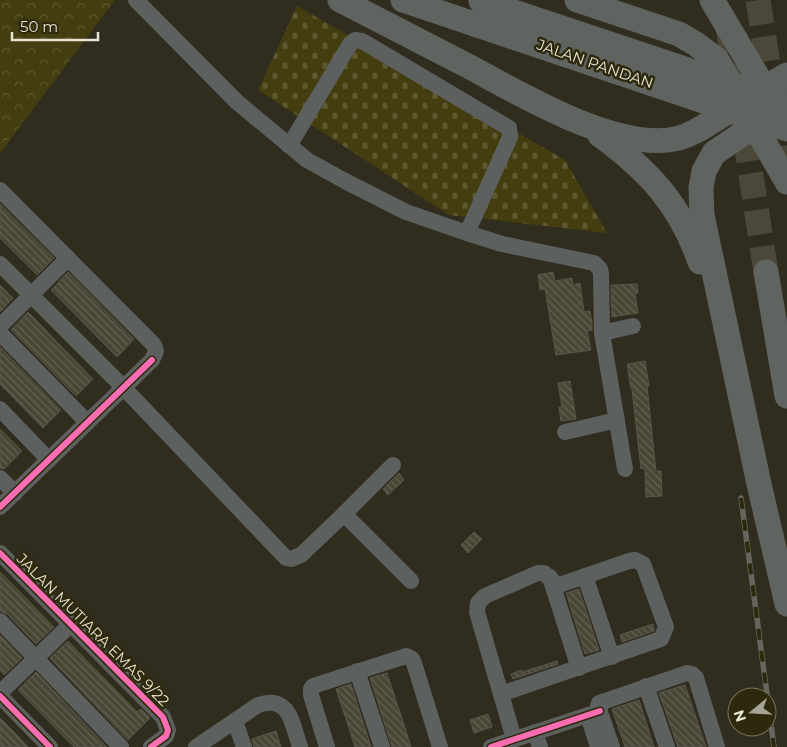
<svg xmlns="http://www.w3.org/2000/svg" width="787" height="747" font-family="Montserrat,sans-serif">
<defs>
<pattern id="forest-crowns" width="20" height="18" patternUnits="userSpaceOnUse" patternTransform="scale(1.25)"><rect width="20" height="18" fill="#443d10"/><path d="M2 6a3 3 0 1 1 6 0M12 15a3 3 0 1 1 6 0" fill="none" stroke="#5f5932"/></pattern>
<pattern id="cemetery-stones" width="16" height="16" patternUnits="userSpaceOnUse" patternTransform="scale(1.25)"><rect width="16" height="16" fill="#443d10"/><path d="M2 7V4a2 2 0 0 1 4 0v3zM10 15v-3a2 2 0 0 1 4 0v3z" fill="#5f5932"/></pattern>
<pattern id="building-back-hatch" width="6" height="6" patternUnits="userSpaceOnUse" patternTransform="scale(1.25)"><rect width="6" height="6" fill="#484635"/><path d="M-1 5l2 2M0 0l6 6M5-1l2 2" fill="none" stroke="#626151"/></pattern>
</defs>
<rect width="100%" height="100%" fill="#302d1e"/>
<!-- forest -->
<polygon fill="url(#forest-crowns)" points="0,0 115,0 0,153"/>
<!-- cemetery -->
<polygon fill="url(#cemetery-stones)" points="297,6 565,160 607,233 449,215 258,90"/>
<!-- building -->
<g fill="url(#building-back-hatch)" stroke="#595649">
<polygon points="0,204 54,258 37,275 0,238"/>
<polygon points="68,272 134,339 117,357 51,290"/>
<polygon points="553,272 555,281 572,278 573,285 580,283 584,312 590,311 592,323 592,330 587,331 591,350 556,355 545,289 540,290 538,275"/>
<polygon points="637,284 638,293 635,293 638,313 612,317 611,285"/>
<polygon points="0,285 13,298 0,312"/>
<polygon points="28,312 93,379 76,396 11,330"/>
<polygon points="0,347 61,410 43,428 0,384"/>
<polygon points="645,361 649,386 647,386 656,471 661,471 662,496 646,497 645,468 641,469 632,389 631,389 627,364"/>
<polygon points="570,381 576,419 561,421 559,407 562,407 558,383"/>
<polygon points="0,429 22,451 4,469 0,468"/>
<polygon points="399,473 404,480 388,495 383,489"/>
<polygon points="474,532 482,539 468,553 461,545"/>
<polygon points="0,572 54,627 36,644 7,614 0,611"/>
<polygon points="579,589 599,650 585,654 566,593"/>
<polygon points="653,624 654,631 622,642 620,635"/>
<polygon points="0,635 22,658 4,675 0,670"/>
<polygon points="68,641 137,712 141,709 150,718 128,740 50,658"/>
<polygon points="557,661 558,664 513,679 511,674 521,670 522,672"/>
<polygon points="36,672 107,747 74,747 18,690"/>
<polygon points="387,673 406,731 411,747 392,747 370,678"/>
<polygon points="351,684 371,747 355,747 349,728 336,689"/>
<polygon points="685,685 706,747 678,747 659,693"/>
<polygon points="639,700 654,747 625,747 612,709"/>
<polygon points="488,714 492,727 474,733 470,720"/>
<polygon points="0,718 17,735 28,747 0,747"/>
<polygon points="276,731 281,747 254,747 252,739"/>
</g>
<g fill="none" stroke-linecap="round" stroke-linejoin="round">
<!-- highway-tunnel -->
<g stroke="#4b4839" stroke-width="25" stroke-dasharray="25 12" stroke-linecap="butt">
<polyline points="758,0 786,180"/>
<polyline points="728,27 766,272"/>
</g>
<!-- minor -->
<g stroke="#5c605f" stroke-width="16">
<polyline points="136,0 237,102 307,160 345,181 406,212 467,233 502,244 594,263 600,269 601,274 602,333 625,469"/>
<polyline points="289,146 350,44 355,40 362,41 509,128 510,137 467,233"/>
<polyline points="0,190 154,345 156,351 152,360 0,507"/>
<polyline points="0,264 123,387 286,558 291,559 301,555 344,514 393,465"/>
<polyline points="0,326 68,258"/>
<polyline points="0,333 87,422"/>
<polyline points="602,333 633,326"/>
<polyline points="0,409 49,460"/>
<polyline points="565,432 617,420"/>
<polyline points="0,478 15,493"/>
<polyline points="344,514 411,581"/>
<polyline points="0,553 163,717 168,730 166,736 151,747"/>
<polyline points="585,576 612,657"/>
<polyline points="550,577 579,668"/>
<polyline points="0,621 121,747"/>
<polyline points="357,671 382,747"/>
<polyline points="646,686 667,747"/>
<polyline points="0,693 70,625"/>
<polyline points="501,694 661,639 666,627 643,564 635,560 629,561 562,584 556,584 544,573 538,573 485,596 478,603 477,612 514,739"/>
<polyline points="0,696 50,747"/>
<polyline points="588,715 598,747"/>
<polyline points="235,721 244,747"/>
<polyline points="535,732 540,747"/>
<path d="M 196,747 L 258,705 C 290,694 292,724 300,747"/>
<polyline points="327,747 311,695 311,689 313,686 406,656 412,659 414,663 440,747"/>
<polyline points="491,747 600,711"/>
<polyline points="612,747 598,706 599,703 687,673 692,674 696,678 717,747"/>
</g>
<!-- highway -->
<g stroke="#606460" stroke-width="25">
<path d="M 340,0 C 382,22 425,44 468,66 C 521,94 619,154 679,138 C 694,134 706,125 719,117 C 742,103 764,88 787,75"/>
<polyline points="403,0 477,25"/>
<polyline points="577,0 679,34 696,44 717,60 787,182"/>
<polyline points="712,0 772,101"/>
<polyline points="778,110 714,153 704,171 701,188 702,215 759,484 787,604"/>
<path d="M 600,135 C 649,171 680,204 700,262"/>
<polyline points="766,272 787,396"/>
</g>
<!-- rail casing -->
<g stroke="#66665f" stroke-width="5.5">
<polyline id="rail" points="741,498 774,747"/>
</g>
<!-- rail -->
<use href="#rail" stroke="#2e290c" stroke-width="4" stroke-dasharray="11" stroke-linecap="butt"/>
<!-- highway-bridge -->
<g stroke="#606460" stroke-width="25">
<polyline points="481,1 787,103"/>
<polyline points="477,25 787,129"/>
</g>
<!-- cycleway casing -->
<g stroke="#2e290c" stroke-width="9">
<g id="cycleway">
<polyline points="0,507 152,360"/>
<polyline points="0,553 163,717 168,730 166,736 151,747"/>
<polyline points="0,696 50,747"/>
<polyline points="491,747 600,711"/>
</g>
</g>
<!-- cycleway -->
<use href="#cycleway" stroke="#f96db3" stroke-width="6"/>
</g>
<g text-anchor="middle" stroke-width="5" stroke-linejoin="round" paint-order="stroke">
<!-- street labels -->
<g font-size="15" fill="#e6e4d3" stroke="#2e290c">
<text transform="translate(595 64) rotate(19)" y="5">JALAN PANDAN</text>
<text transform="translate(93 630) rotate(45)" y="5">JALAN MUTIARA EMAS 9/22</text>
</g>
</g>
<!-- north arrow -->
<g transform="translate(752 712) rotate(252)"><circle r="24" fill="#2e290c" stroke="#78745c"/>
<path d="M0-4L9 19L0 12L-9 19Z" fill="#a6a494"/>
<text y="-8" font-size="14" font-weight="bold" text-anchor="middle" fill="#e6e4d3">N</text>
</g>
<!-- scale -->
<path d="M12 32v8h86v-8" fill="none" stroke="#e6e4d3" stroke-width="2.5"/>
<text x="20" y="32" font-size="15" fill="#e6e4d3" stroke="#2e290c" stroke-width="4" paint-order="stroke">50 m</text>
</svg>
